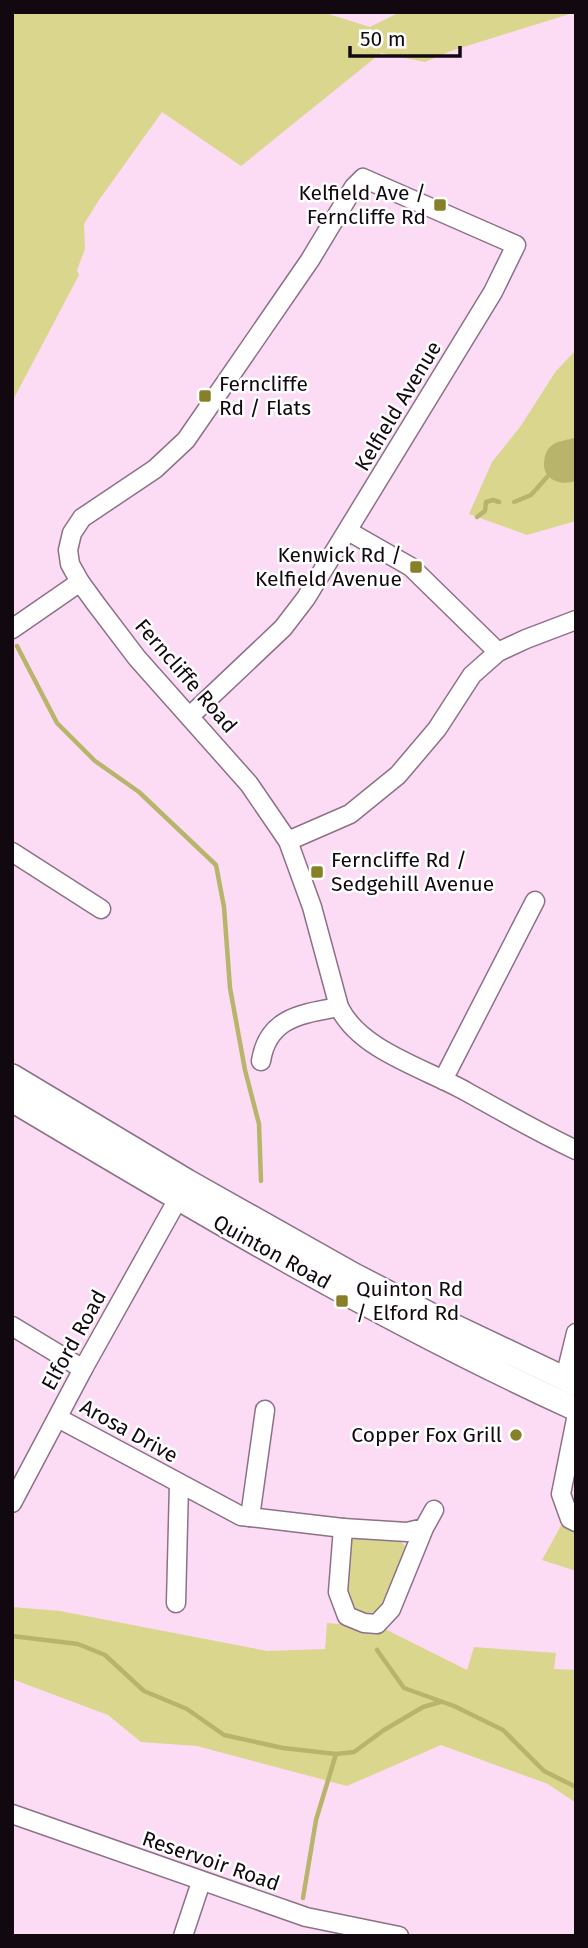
<svg xmlns="http://www.w3.org/2000/svg" width="588" height="1948" font-family="'Fira Sans',sans-serif">
<rect width="100%" height="100%" fill="#fcdcf5"/>
<!-- green -->
<g fill="#dad68d">
<polygon points="12,12 322,12 370,27 400,12 576,12 451,51 425,62 381,53 241,166 162,112 99,200 84,224 85,249 77,270 79,275 12,402"/>
<polygon points="576,350 576,521 527,535 469,514 492,462 520,427 556,371"/>
<polygon points="563,1522 576,1530 576,1571 542,1560"/>
<polygon points="360,1535 398,1539 405,1546 405,1556 378,1611 366,1614 355,1614 345,1594 352,1539"/>
<polygon points="12,1607 60,1611 267,1651 325,1649 327,1623 383,1628 467,1670 474,1647 556,1653 554,1669 576,1670 576,1803 548,1784 441,1745 347,1786 197,1746 141,1742 108,1715 12,1679"/>
</g>
<!-- water -->
<path fill="#b9b46c" d="M 576,437 L 576,481 C 561,486 543,480 544,463 C 545,456 545,452 550,447 C 557,440 567,441 576,437 Z"/>
<g fill="none" stroke-linecap="round" stroke-linejoin="round">
<!-- stream -->
<g stroke="#b9b46c" stroke-width="4.5">
<polyline points="514,502 531,495 547,477"/>
<polyline points="477,517 485,511 486,502 493,500 499,502"/>
<polyline points="17,646 57,723 95,761 139,792 216,865 224,907 230,988 245,1070 259,1124 261,1181"/>
<polyline points="12,1636 78,1644 105,1655 144,1691 187,1709 224,1735 283,1748 336,1754 354,1752 384,1730 423,1707 440,1702"/>
<polyline points="377,1650 404,1688 454,1706 503,1730 544,1771 576,1787"/>
<polyline points="303,1898 316,1820 336,1754"/>
</g>
<!-- minor casing -->
<g stroke="#8d7187" stroke-width="21">
<g id="minor">
<polyline points="348,531 411,567 498,652"/>
<polyline points="12,629 80,582"/>
<path d="M 190,716 L 283,628 L 306,598 L 493,292 L 516,245 L 363,178 L 354,187 L 310,260 L 186,440 L 155,469 L 82,518 L 72,533 L 68,550 L 70,564 L 80,582 L 96,604 L 137,658 L 249,784 L 288,841 L 312,907 L 339,1007 C 360,1051 427,1069 467,1092 C 503,1112 538,1132 576,1150"/>
<polyline points="288,841 350,814 398,775 437,729 472,675 498,652 526,639 576,620"/>
<polyline points="12,852 101,909"/>
<path d="M 261,1061 C 268,1017 302,1014 339,1007"/>
<polyline points="443,1080 535,901"/>
<polyline points="12,1326 83,1369"/>
<polyline points="565,1378 576,1333"/>
<polyline points="58,1418 241,1516 343,1528"/>
<polyline points="576,1419 561,1494 570,1519 576,1522"/>
<polyline points="12,1503 83,1369 183,1190"/>
<polyline points="250,1517 265,1410"/>
<polyline points="424,1528 391,1609 377,1624 364,1623 347,1616 338,1592 343,1528 407,1532 424,1528 434,1510"/>
<polyline points="176,1603 179,1484"/>
<polyline points="12,1814 306,1917 399,1936"/>
<polyline points="183,1936 201,1882"/>
</g>
</g>
<!-- tertiary casing -->
<g stroke="#8d7187" stroke-width="26">
<g id="tertiary">
<polyline points="12,1076 187,1181 354,1275 439,1319 576,1384"/>
<path d="M 12,1100 C 196,1210 381,1320 576,1409"/>
</g>
</g>
<!-- minor -->
<use href="#minor" stroke="#fff" stroke-width="18"/>
<!-- tertiary -->
<use href="#tertiary" stroke="#fff" stroke-width="23"/>
</g>
<!-- markers -->
<g fill="#878028" stroke="#fff" stroke-width="2.5">
<rect x="433" y="198" width="14" height="14" rx="3.5"/>
<rect x="198" y="389" width="14" height="14" rx="3.5"/>
<rect x="409" y="560" width="14" height="14" rx="3.5"/>
<rect x="310" y="865" width="14" height="14" rx="3.5"/>
<rect x="335" y="1294" width="14" height="14" rx="3.5"/>
<circle cx="516" cy="1435" r="7"/>
</g>
<g text-anchor="middle" stroke-width="5" stroke-linejoin="round" paint-order="stroke">
<!-- poi labels -->
<g font-size="21" fill="#120810" stroke="#fff" text-anchor="end">
<text x="426" y="200">Kelfield Ave /<tspan x="426" dy="24">Ferncliffe Rd</tspan></text>
<text x="219" y="391" text-anchor="start">Ferncliffe<tspan x="219" dy="24">Rd / Flats</tspan></text>
<text x="402" y="562">Kenwick Rd /<tspan x="402" dy="24">Kelfield Avenue</tspan></text>
<text x="331" y="867" text-anchor="start">Ferncliffe Rd /<tspan x="331" dy="24">Sedgehill Avenue</tspan></text>
<text x="356" y="1296" text-anchor="start">Quinton Rd<tspan x="356" dy="24">/ Elford Rd</tspan></text>
<text x="502" y="1442">Copper Fox Grill</text>
</g>
<!-- street labels -->
<g font-size="21" fill="#120810" stroke="#fff">
<text transform="translate(398 406) rotate(-59)" y="7">Kelfield Avenue</text>
<text transform="translate(186 676) rotate(49)" y="7">Ferncliffe Road</text>
<text transform="translate(272 1252) rotate(29)" y="7">Quinton Road</text>
<text transform="translate(74 1340) rotate(-61)" y="7">Elford Road</text>
<text transform="translate(129 1431) rotate(29)" y="7">Arosa Drive</text>
<text transform="translate(211 1861) rotate(19)" y="7">Reservoir Road</text>
</g>
</g>
<!-- border -->
<rect width="588" height="1948" fill="none" stroke="#120810" stroke-width="28"/>
<!-- scale -->
<path d="M350 46v10h110v-10" fill="none" stroke="#120810" stroke-width="3.5"/>
<text x="360" y="46" font-size="21" fill="#120810" stroke="#ffffff" stroke-width="5" paint-order="stroke">50 m</text>
</svg>
